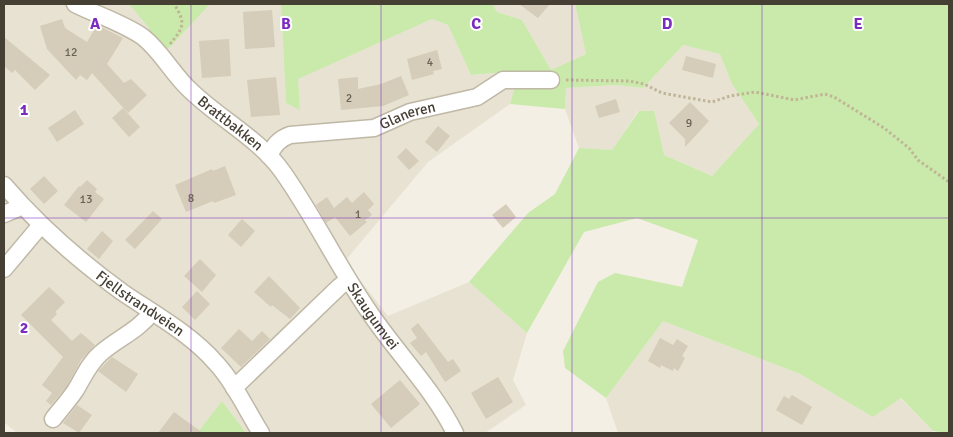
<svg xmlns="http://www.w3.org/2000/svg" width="953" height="437" font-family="Signika,sans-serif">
<rect width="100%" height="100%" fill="#f3efe4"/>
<!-- residential -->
<g fill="#e7e2d2">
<polygon points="4,4 129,4 149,28 170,47 210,4 281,4 286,103 300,109 297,79 432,19 448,25 471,75 505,72 514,90 510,104 428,162 345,261 388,316 469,282 527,333 513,380 526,405 485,433 246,433 222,401 197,433 17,433 4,422"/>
<polygon points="493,4 575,4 586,54 551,70 522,20 497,12"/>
<polygon points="683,45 720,54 732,84 759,124 712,176 664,155 638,111 612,150 579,148 565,109 566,88 616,85 643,88"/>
<polygon points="663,321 800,374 873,417 900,398 933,431 931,433 618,433 606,398"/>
</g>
<!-- green -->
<g fill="#c9eaaa">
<polygon points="129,4 210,4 170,47 164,49 151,37 149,28"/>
<polygon points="281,4 493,4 497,12 522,20 551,70 586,54 575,4 949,4 949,433 933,431 901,398 873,417 800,374 663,321 606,398 565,368 563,351 598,282 615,273 682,287 698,240 637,218 584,232 527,333 469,282 528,213 555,194 579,148 612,150 639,111 654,111 664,155 712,176 759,124 732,84 720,54 683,45 643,88 616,85 566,88 565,109 510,104 514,90 505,72 471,75 448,25 432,19 298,79 300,110 286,103"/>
<polygon points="222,401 246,433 197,433"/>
</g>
<!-- building -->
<g fill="#d5ccb9">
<polygon points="519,4 550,4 538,18"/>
<polygon points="272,10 275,47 245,49 243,12"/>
<polygon points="62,19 65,28 87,42 97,25 123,38 107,64 124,83 131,79 147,95 128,113 92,73 87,80 80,75 76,80 47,49 40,26"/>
<polygon points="4,37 50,75 35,90 15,70 12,73 4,66"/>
<polygon points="229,39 231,76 202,78 199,41"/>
<polygon points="437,50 442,69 433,71 434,74 412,80 407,59"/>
<polygon points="686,56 716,64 713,78 682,70"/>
<polygon points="401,76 409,95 383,106 341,110 338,79 358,77 358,89 381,84"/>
<polygon points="276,77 280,115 251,117 247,80"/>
<polygon points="616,99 620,112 599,118 595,106"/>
<polygon points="690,102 709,121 685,147 685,139 669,123"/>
<polygon points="123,108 140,127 129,137 112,118"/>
<polygon points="75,110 84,124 57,142 48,128"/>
<polygon points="438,126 450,136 437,152 425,142"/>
<polygon points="406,148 419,161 409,170 397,157"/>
<polygon points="225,166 236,195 214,203 213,201 186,212 175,185 212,169 213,171"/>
<polygon points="44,176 58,191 44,204 30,189"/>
<polygon points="87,180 97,189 95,192 104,199 86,222 64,205 79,186 80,187"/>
<polygon points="364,192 374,204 368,210 372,215 365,220 367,222 350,236 335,217 326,223 316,205 327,197 334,208 347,197 352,203"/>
<polygon points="506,204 516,217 503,228 492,215"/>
<polygon points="153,211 162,219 135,249 125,240"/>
<polygon points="242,219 255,231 241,247 228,235"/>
<polygon points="102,231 113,241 99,259 87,249"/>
<polygon points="200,259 216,275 202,292 184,276"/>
<polygon points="269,276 300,308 290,319 272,305 271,307 254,292"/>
<polygon points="49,287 65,302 55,312 57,314 51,320 72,341 81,333 95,345 81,360 67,386 51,405 46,401 52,393 42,385 63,357 21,315"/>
<polygon points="197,291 210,304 195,320 182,307"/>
<polygon points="418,323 448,362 453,359 461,371 445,382 426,352 421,356 410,343 417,338 411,329"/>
<polygon points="239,329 252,341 262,331 270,339 241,367 221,348"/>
<polygon points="660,338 673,345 677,339 688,346 682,356 685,358 678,371 674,368 673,371 661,365 660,368 648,361"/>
<polygon points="112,357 138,374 126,392 98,371"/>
<polygon points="498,377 513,402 486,419 471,393"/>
<polygon points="400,380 420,404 391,428 371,404"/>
<polygon points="792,395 812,407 802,425 776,410 784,396 789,399"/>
<polygon points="77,405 92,415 79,433 63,423"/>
<polygon points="174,412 203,433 158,433"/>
</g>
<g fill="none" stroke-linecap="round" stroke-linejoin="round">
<!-- minor casing -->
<g stroke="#bfb8a6" stroke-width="19">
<g id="minor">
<path id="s1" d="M 75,4 C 97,15 123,23 143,37 C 162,52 173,75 191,91 C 220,119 258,138 282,171 C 314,216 338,267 370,313 C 397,353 433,389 455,433"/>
<path id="s2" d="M 269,156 C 274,145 279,139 290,135 L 374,128 L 410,112 L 477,97 L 503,80 L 551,80"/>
<path id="s3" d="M 4,185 C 40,227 78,260 122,292 C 154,314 191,334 216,363 C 234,382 247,411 261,433"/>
<polyline points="4,214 16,209 20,204"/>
<polyline points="4,269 41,225"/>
<polyline points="234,388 339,287 348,280"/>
<path d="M 53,419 C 60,410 68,401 75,391 C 83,378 89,363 101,353 C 118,338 138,331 152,312"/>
</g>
</g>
<!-- path -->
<g stroke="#c1b597" stroke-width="3" stroke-dasharray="2.5 2.5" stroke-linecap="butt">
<path d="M 170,44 C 184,27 186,23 174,4"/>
<polyline points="566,80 629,81 644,84 662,93 712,102 730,96 755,92 794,100 825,94 834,97 884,128 909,148 918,160 949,182"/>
</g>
<!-- minor -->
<use href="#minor" stroke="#fff" stroke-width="16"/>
</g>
<!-- grid -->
<path fill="none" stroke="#7b2cbf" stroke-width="1" stroke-opacity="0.55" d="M 191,4 L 191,433M 381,4 L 381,433M 572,4 L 572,433M 762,4 L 762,433M 4,218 L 949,218"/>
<g text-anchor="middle" stroke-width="4" stroke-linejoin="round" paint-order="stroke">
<!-- number labels -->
<g font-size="12" fill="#696255">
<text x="71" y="56">12</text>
<text x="430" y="66">4</text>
<text x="349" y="102">2</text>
<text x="689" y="127">9</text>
<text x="191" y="202">8</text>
<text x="86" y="203">13</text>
<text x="358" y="218">1</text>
</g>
<!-- street labels -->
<g font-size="15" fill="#453f34" stroke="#fff">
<text dy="5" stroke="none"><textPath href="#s2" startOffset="151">Glaneren</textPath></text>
<text dy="5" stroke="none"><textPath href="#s1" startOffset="199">Brattbakken</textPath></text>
<text dy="5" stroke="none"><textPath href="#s3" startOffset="181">Fjellstrandveien</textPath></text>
<text dy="5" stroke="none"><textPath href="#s1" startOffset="441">Skaugumvei</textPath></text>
</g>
</g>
<g font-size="16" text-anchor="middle" font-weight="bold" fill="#7b2cbf" stroke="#fff" stroke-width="4" stroke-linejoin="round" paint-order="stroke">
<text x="95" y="29">A</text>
<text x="286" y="29">B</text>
<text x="476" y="29">C</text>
<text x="667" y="29">D</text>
<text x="858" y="29">E</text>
<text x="24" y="115">1</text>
<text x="24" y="333">2</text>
</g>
<!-- border -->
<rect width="953" height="437" fill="none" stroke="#453f34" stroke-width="10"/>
</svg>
